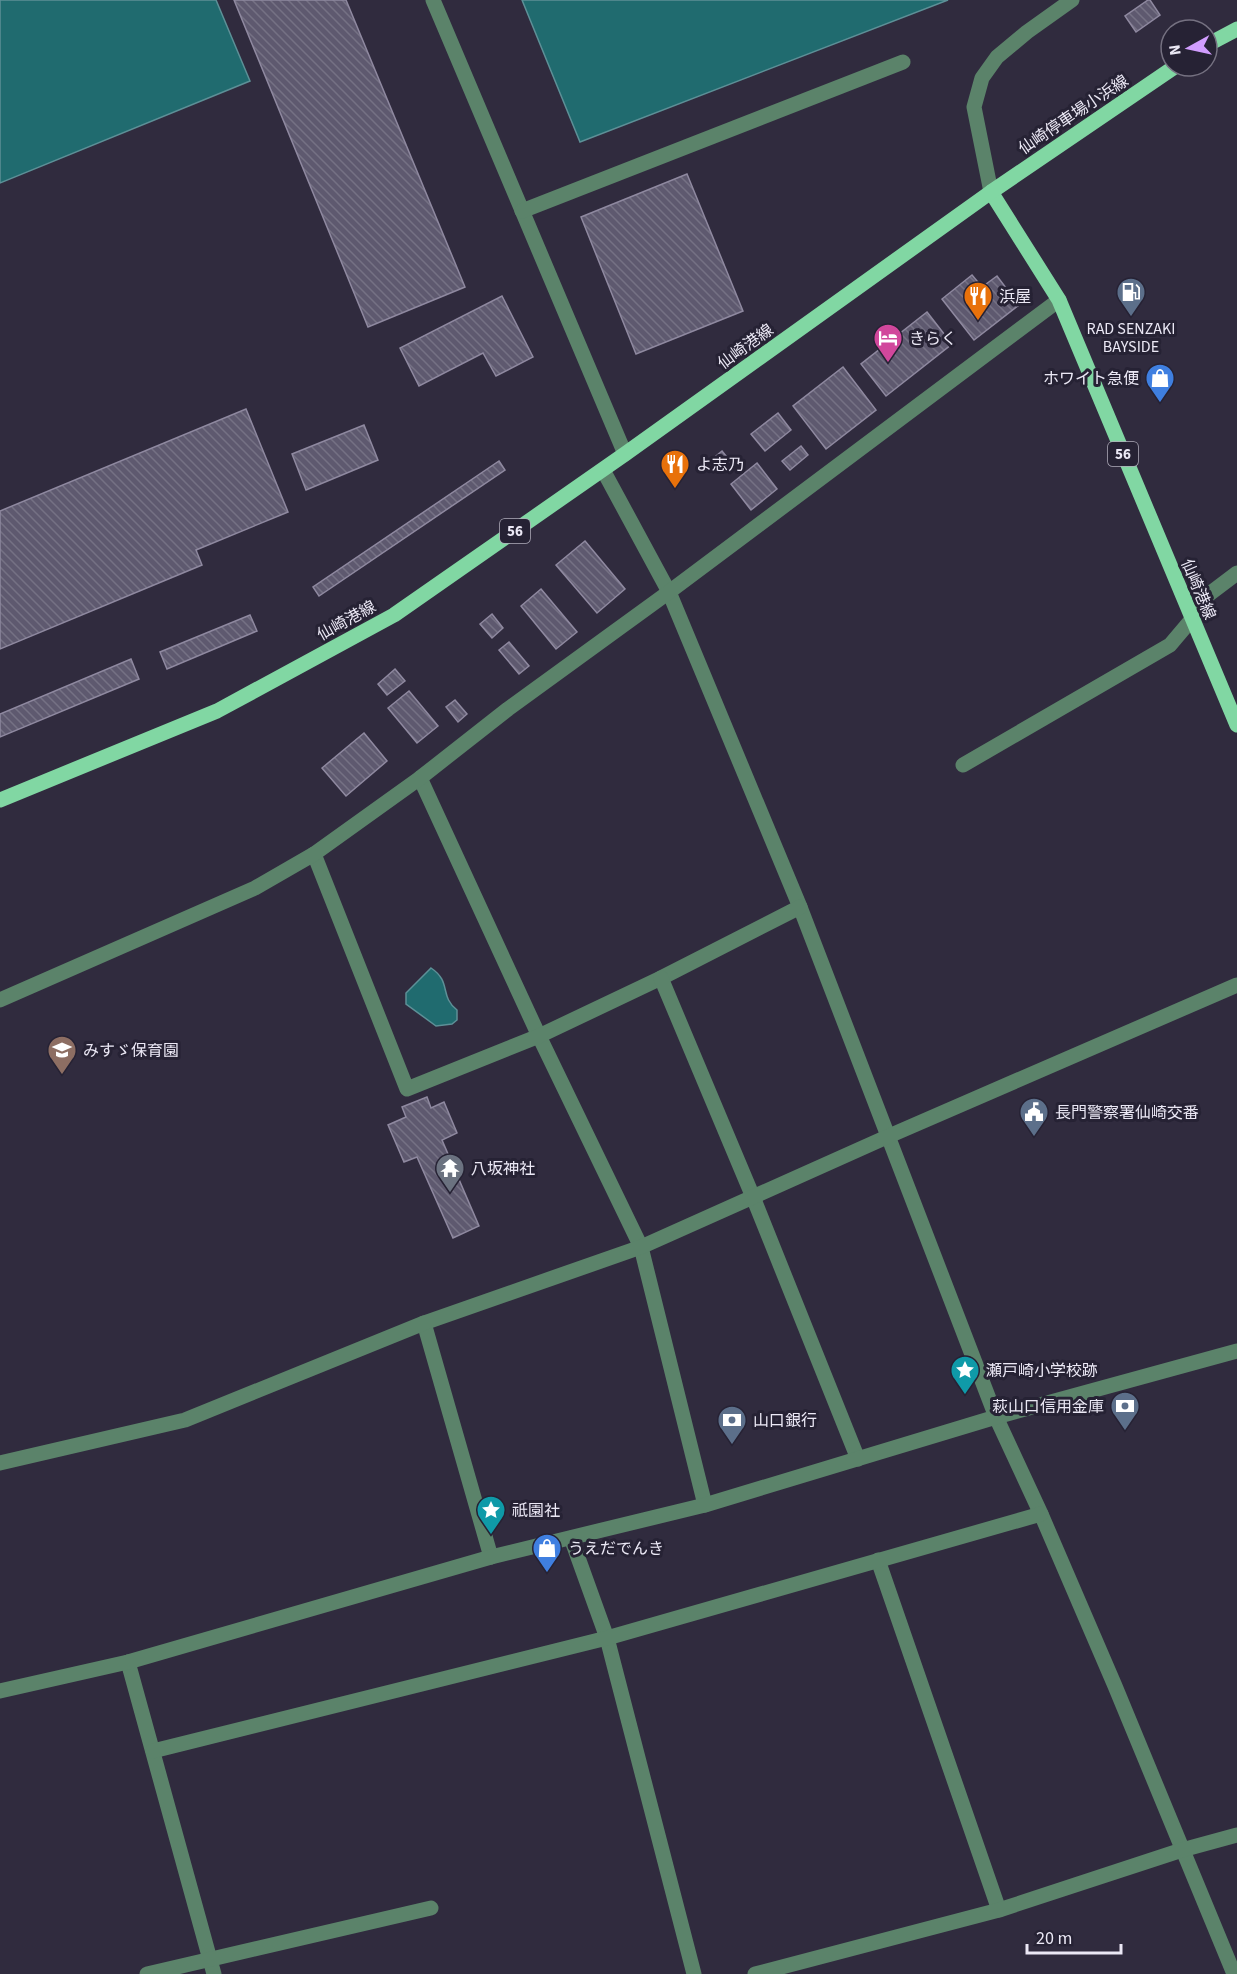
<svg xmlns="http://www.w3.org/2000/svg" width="1237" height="1974" font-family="'Source Sans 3','Noto Sans JP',sans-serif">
<defs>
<pattern id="building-back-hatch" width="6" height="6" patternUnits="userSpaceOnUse" patternTransform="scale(1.5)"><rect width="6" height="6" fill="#5e596f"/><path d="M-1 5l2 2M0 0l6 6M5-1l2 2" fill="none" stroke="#757184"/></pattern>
</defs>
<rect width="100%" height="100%" fill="#302b3e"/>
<!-- water -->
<g fill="#206b6f" stroke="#5d9097" stroke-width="1.5">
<polygon points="0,0 216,0 250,81 0,183"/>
<polygon points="522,0 948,0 580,142"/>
<path d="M 431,968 C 452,982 439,996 457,1010 L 457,1020 L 452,1024 L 436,1026 L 406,1004 L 406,993 Z"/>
</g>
<!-- building -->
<g fill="url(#building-back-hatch)" stroke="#8f89a0" stroke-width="1.5">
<polygon points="234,0 346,0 465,287 368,327"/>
<polygon points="1148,0 1150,0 1160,15 1136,32 1125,16"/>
<polygon points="687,174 743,311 636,354 581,217"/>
<polygon points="972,275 982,287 997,276 1019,305 974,340 942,299"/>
<polygon points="502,296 533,357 496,376 483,353 419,386 400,348"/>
<polygon points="927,312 952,344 886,396 861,364"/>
<polygon points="843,367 876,410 826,449 793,406"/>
<polygon points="246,409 288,512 196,550 202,565 0,649 0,511"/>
<polygon points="778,413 791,430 765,451 751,434"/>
<polygon points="364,425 378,460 306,490 292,454"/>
<polygon points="801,446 808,455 790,470 782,461"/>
<polygon points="722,451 730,461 719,470 711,460"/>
<polygon points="499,461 505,470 319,596 313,587"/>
<polygon points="757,463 777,489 751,510 731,484"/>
<polygon points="585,541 625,589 597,613 556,565"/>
<polygon points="541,589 577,632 556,649 521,606"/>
<polygon points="492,614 503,628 492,638 480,624"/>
<polygon points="250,615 257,631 167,669 160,652"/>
<polygon points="509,642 529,666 519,674 499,650"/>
<polygon points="131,659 139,679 0,737 0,714"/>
<polygon points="395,669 405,681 387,695 378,684"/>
<polygon points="409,691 438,726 417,743 388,708"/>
<polygon points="455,700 467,714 458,722 446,707"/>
<polygon points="364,733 387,761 346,796 322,768"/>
<polygon points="427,1097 431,1108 444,1102 457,1133 442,1140 479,1226 453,1238 417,1157 404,1162 388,1125 406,1117 402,1107"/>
</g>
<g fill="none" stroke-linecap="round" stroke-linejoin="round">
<!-- minor -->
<g stroke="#5b836a" stroke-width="15">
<polyline points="433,0 625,454"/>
<polyline points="991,192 974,107 982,78 997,57 1027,32 1072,0"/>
<polyline points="522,211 903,62"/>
<polyline points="603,470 669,592 800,907 996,1417 1041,1514 1115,1686 1234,1974"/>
<polyline points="963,765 1170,645 1192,619 1204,598 1237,573"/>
<polyline points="420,778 539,1036 641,1247 705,1505"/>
<polyline points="314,854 407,1089 539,1036 661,978 800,907"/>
<polyline points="661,978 753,1197 858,1459"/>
<polyline points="0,1000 255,888 314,854 420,778 508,709 669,592 1059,300"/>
<polyline points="424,1323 491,1557"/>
<polyline points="0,1463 185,1420 424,1323 641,1247 889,1136 1237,985"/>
<polyline points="571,1538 607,1638 694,1974"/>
<polyline points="878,1560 999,1910"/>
<polyline points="128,1662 214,1974"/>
<polyline points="0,1691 128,1662 491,1557 705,1505 996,1417 1237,1351"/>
<polyline points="153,1751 607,1638 1041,1514"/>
<polyline points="147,1974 431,1908"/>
<polyline points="755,1974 999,1910 1182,1850 1237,1835"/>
</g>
<!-- major -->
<g stroke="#81d7a3" stroke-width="15">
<polyline points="1207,45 1237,29"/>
<polyline points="991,192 1059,300 1237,725"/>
<polyline points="0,800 217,711 394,615 625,454 991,192 1176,66"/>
</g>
</g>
<!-- icons -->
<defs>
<g id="fuel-pin" transform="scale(1.5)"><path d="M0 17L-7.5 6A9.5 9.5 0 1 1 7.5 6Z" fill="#5c6f8a" stroke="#262234"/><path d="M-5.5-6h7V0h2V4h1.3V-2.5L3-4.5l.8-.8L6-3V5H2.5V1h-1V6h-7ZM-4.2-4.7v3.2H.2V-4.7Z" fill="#fff"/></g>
<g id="restaurant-pin" transform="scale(1.5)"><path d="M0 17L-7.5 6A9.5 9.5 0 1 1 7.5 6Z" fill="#e8710a" stroke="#262234"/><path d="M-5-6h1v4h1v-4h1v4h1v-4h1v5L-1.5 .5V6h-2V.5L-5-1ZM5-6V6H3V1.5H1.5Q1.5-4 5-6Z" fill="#fff"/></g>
<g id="hotel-pin" transform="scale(1.5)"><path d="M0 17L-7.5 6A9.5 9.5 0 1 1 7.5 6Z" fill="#d1479c" stroke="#262234"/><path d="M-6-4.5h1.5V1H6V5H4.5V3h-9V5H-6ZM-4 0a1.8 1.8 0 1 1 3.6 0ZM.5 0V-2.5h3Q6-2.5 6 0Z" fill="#fff"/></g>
<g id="shop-pin" transform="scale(1.5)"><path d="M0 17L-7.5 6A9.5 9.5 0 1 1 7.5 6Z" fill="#3f7fe0" stroke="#262234"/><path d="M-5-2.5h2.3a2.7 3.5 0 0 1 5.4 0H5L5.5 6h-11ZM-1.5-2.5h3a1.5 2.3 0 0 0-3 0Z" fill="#fff"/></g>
<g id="school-pin" transform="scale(1.5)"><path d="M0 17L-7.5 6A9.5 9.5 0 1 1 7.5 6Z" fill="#8d6e63" stroke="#262234"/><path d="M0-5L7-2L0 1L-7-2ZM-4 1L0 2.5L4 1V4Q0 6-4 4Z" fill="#fff"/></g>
<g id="civic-pin" transform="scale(1.5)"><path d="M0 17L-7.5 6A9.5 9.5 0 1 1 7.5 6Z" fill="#5c6f8a" stroke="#262234"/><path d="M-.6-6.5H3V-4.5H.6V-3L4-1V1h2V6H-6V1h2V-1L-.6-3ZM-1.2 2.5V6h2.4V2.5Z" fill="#fff"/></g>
<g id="temple-pin" transform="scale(1.5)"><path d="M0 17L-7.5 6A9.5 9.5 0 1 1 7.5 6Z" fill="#6b7280" stroke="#262234"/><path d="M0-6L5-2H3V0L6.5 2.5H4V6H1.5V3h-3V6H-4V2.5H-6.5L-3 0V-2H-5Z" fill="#fff"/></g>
<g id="sight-pin" transform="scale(1.5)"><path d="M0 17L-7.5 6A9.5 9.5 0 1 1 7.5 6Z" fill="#0f9aa8" stroke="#262234"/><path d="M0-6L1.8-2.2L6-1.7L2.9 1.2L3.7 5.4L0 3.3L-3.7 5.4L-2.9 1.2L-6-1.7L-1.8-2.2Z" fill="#fff"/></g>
<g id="bank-pin" transform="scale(1.5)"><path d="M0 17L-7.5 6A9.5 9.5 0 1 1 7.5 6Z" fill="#5c6f8a" stroke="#262234"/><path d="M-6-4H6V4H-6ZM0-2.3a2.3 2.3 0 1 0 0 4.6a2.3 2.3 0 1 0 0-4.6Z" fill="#fff"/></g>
</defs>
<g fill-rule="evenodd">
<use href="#fuel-pin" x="1131" y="292"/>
<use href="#restaurant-pin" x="978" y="296"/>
<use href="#hotel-pin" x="888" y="338"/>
<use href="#shop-pin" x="1160" y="378"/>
<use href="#restaurant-pin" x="675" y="464"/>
<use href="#school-pin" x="62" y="1050"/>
<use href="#civic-pin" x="1034" y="1112"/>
<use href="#temple-pin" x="450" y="1168"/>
<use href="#sight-pin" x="965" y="1370"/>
<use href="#bank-pin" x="1125" y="1406"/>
<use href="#bank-pin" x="732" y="1420"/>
<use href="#sight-pin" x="491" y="1510"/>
<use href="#shop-pin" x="547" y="1548"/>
</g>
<g text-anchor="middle" stroke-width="6" stroke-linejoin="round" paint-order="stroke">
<!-- shield labels -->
<g fill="#262234" stroke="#b0adbb" stroke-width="1.5">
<rect x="1108" y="442" width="30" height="24" rx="4.5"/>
<rect x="500" y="519" width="30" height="24" rx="4.5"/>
</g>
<g font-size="15" font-weight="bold" fill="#ebe8f5">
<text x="1123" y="459">56</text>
<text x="515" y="536">56</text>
</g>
<!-- street labels -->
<g font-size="16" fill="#ebe8f5" stroke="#262234">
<text transform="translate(1073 114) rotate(-34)" y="6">仙崎停車場小浜線</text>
<text transform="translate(745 346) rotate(-36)" y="6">仙崎港線</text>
<text transform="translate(1199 589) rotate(67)" y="6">仙崎港線</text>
<text transform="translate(346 620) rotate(-29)" y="6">仙崎港線</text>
</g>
<!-- poi labels -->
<g font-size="16" fill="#ebe8f5" stroke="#262234" text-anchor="start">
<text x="999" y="302">浜屋</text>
<text x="1131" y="334" text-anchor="middle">RAD SENZAKI<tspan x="1131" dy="18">BAYSIDE</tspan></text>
<text x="909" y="344">きらく</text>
<text x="1139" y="384" text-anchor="end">ホワイト急便</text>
<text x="696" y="470">よ志乃</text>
<text x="83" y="1056">みすゞ保育園</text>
<text x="1055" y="1118">長門警察署仙崎交番</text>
<text x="471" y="1174">八坂神社</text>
<text x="986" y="1376">瀬戸崎小学校跡</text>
<text x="1104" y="1412" text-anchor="end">萩山口信用金庫</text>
<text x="753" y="1426">山口銀行</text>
<text x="512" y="1516">祇園社</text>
<text x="568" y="1554">うえだでんき</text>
</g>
</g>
<!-- north arrow -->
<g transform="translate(1189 48) rotate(262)"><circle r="28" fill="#262234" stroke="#757181" stroke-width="1.5"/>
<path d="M0-4.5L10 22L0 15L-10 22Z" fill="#d19dfe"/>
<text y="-9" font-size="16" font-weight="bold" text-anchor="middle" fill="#ebe8f5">N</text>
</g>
<!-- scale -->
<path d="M1027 1944v9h94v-9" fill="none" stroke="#ebe8f5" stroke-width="3"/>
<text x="1036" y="1944" font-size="18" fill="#ebe8f5" stroke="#262234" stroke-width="4.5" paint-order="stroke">20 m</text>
</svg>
